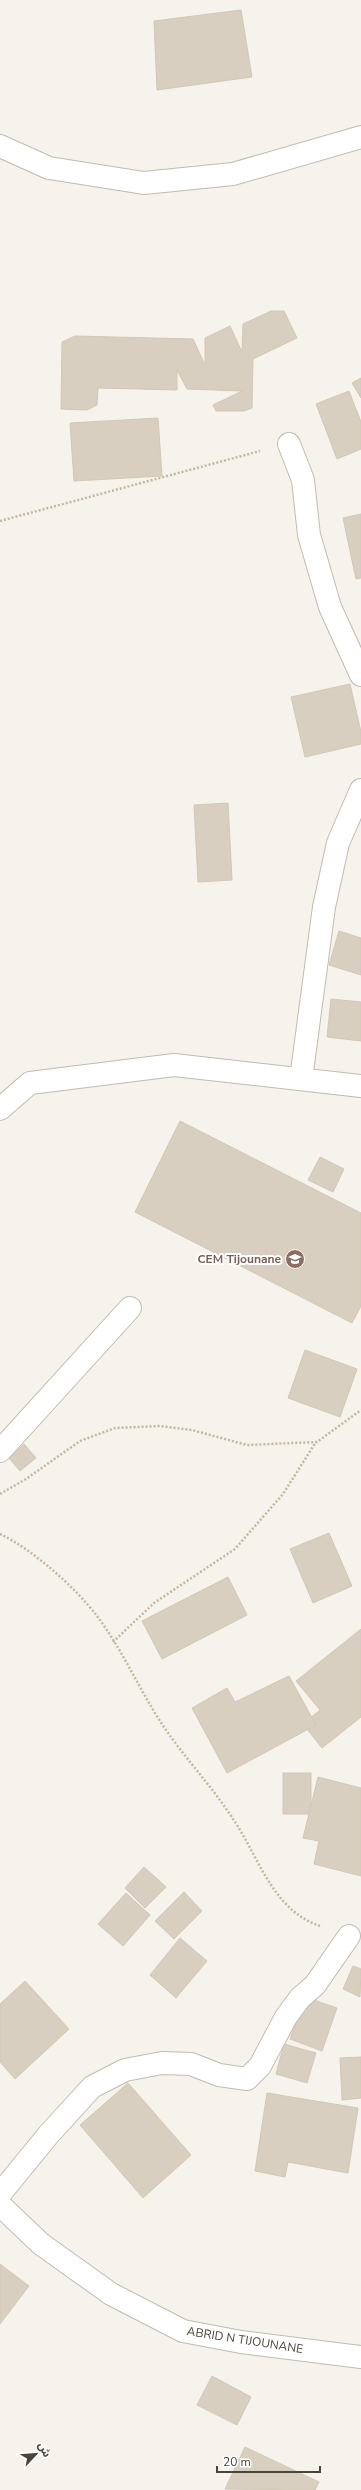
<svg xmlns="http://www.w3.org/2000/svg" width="361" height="2490" font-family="'Nunito Sans','Noto Sans Arabic',sans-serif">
<rect width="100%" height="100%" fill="#f6f3ec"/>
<!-- building -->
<g fill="#d8cfc1" stroke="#d3c7b4">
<polygon points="241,10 252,77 157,90 154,21"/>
<polygon points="271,311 284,311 297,338 253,359 252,408 244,411 216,411 213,405 242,391 187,389 177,370 177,390 98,388 97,405 87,410 61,409 62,342 75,336 193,339 205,365 205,338 230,326 242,352 243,324"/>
<polygon points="361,378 361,398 352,383"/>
<polygon points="349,391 361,422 361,449 337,459 316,404"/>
<polygon points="158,418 162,476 74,481 70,423"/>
<polygon points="361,514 361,578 356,579 343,518"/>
<polygon points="350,684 361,732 361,744 305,757 291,697"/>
<polygon points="228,803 232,880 198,882 194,805"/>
<polygon points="339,931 361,938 361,975 329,965"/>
<polygon points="331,999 361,1002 361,1041 327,1037"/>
<polygon points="180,1121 361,1213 361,1306 352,1323 135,1212"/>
<polygon points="320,1157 344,1169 333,1192 308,1180"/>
<polygon points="305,1350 357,1369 340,1417 288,1398"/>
<polygon points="24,1444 36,1458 20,1471 9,1458"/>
<polygon points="329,1533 352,1586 313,1603 290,1549"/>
<polygon points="228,1577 247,1615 162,1659 142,1621"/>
<polygon points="361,1629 361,1717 322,1748 303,1724 320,1710 296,1681"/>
<polygon points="289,1676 316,1725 227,1773 192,1708 227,1688 235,1702"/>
<rect x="283" y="1773" width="28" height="41"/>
<polygon points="318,1777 361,1788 361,1876 314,1864 319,1841 303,1838"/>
<polygon points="144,1867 166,1887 145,1908 125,1888"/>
<polygon points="184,1892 202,1911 174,1939 155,1921"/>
<polygon points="126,1893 150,1915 123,1946 98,1924"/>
<polygon points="180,1938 207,1961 176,1998 150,1975"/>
<polygon points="353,1966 361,1969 360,1997 343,1989"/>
<polygon points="25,1981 69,2029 15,2079 0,2062 0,2004"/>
<polygon points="305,1997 337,2008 322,2051 290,2039"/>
<polygon points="284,2044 316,2053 307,2083 276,2074"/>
<polygon points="361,2057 361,2098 342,2100 340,2058"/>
<polygon points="128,2083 191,2155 143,2198 80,2125"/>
<polygon points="267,2093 358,2108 348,2173 288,2162 285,2177 255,2171"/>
<polygon points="0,2264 29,2286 0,2324"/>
<polygon points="212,2376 251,2397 237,2425 197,2405"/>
<polygon points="245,2447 319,2482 315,2490 225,2489"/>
</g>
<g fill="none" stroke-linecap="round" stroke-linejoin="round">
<!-- minor casing -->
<g stroke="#c2bbae" stroke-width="24">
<g id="minor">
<polyline points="0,146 49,168 144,183 233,174 361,137"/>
<polyline points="289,444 303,480 309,535 330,607 361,675"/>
<polyline points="301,1079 324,907 338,843 361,790"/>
<polyline points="0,1109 30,1083 174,1065 361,1086"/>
<polyline points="0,1451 130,1308"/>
<polyline points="0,2194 49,2134 92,2087 125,2070 162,2063 191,2064 219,2075 247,2079 260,2066 286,2017 300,1998 315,1985 349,1936"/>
<polyline points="0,2205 41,2244 111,2294 183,2331 241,2342 361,2357"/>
</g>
</g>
<!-- path -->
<g stroke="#c4b79f" stroke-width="2.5" stroke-dasharray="2 2" stroke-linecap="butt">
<polyline points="0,521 260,451"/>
<polyline points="0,1494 26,1479 80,1441 115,1428 160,1426 192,1430 247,1445 317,1442 361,1410"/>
<path d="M 0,1534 C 32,1549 75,1587 97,1616 C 125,1653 143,1699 171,1737 C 192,1766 216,1792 235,1822 C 260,1860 273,1910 320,1926"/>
<polyline points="113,1642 154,1603 235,1549 283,1494 316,1442"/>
</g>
<!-- minor -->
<use href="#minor" stroke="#fff" stroke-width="22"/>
</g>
<!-- icons -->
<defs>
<g id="school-disc" transform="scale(1)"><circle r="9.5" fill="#8d6e63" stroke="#fff"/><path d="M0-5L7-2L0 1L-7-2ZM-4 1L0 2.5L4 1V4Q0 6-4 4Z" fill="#fff"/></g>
</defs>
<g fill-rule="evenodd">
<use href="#school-disc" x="295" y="1259"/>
</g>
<g text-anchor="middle" stroke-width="4" stroke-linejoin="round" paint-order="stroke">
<!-- education labels -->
<g font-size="12" font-weight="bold" fill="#785e54" stroke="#fff" text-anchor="end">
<text x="281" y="1263">CEM Tijounane</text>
</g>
<!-- street labels -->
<g font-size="12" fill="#4b4439" stroke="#fff">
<text transform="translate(245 2340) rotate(9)" y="4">ABRID N TIJOUNANE</text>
</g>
</g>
<!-- north arrow -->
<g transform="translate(36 2454) rotate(64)" stroke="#ffffff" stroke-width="3" paint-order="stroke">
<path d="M0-3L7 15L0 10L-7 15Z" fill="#4b4439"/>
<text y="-6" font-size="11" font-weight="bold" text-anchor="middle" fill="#4b4439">ش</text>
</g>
<!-- scale -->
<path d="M217 2466v6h103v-6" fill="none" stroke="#4b4439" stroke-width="2"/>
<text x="223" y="2466" font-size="12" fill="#4b4439" stroke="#ffffff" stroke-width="3" paint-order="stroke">20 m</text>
</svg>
